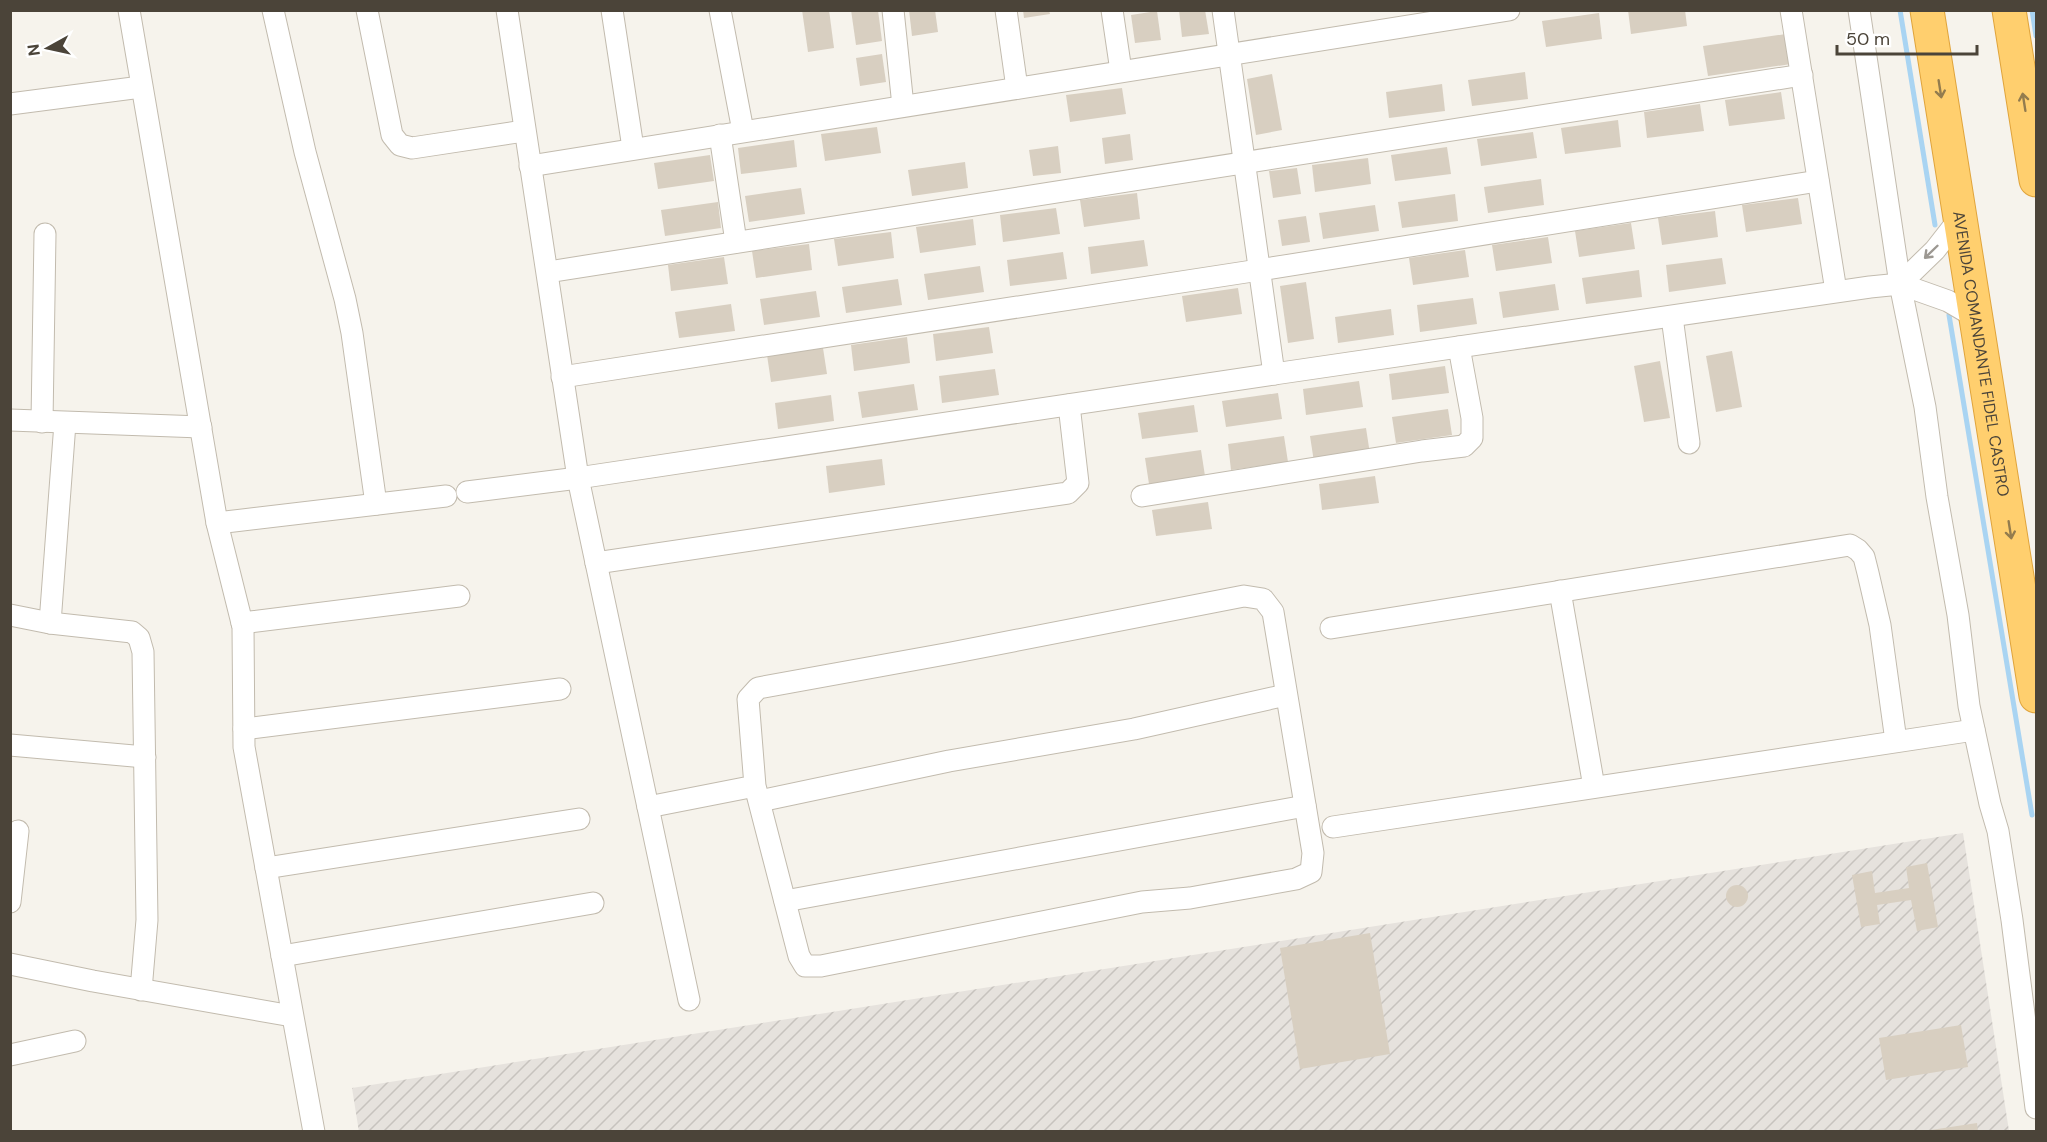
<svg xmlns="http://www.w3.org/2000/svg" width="2047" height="1142" font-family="'DM Sans',sans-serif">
<defs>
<pattern id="industrial-furrows" width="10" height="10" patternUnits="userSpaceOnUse" patternTransform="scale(1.5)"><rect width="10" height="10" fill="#e6e2dd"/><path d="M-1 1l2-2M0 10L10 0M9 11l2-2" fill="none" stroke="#c7c3be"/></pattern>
</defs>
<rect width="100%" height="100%" fill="#f6f3ec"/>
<!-- industrial -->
<polygon fill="url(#industrial-furrows)" points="1963,833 2009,1131 359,1132 352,1088"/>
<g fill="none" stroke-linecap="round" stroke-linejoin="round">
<!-- stream -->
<g stroke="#a9d4f2" stroke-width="5">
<polyline points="1900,10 1935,225"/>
<polyline points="2032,10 2036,36"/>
<polyline points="1949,315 2032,815"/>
</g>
</g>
<!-- building -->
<g fill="#d8cfc1">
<polygon points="802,10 829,10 834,48 808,52"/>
<polygon points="851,10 878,10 882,41 856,45"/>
<polygon points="909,10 935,10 938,32 912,36"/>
<polygon points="1023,10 1049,10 1050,14 1024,18"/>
<polygon points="1179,10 1205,10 1209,34 1182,37"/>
<polygon points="1628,10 1685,10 1687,26 1631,34"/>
<polygon points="1157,11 1161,40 1135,43 1131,15"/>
<polygon points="1599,13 1602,39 1546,47 1542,21"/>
<polygon points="1786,34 1791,64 1708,76 1703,46"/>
<polygon points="882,54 886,82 860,86 856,58"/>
<polygon points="1525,72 1528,99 1472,106 1468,80"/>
<polygon points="1272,74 1282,130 1256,135 1247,79"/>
<polygon points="1442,84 1445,111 1389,118 1386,92"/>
<polygon points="1122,88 1126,114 1070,122 1066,95"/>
<polygon points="1781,92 1785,119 1729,126 1725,100"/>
<polygon points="1700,104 1704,131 1647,138 1644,112"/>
<polygon points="1618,120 1621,147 1565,154 1561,128"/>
<polygon points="877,127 881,153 825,161 821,134"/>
<polygon points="1533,132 1537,158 1481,166 1477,139"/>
<polygon points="1130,134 1133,160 1105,164 1102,138"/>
<polygon points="794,140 797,167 741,174 738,148"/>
<polygon points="1058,146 1061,173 1033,176 1029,150"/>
<polygon points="1447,147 1451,174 1395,181 1391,155"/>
<polygon points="710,155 714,181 658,189 654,163"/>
<polygon points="1368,158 1371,184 1315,192 1312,165"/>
<polygon points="965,162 968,188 912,196 908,170"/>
<polygon points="1297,168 1301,194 1273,198 1269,171"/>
<polygon points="1541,179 1544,205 1488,213 1484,187"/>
<polygon points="801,188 805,214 749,222 745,196"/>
<polygon points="1137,193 1140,219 1084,227 1080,200"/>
<polygon points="1455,194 1458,221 1402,228 1398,202"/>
<polygon points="1798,198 1802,224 1746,232 1742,205"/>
<polygon points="718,202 721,228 665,236 661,210"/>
<polygon points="1375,205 1379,231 1323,239 1319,213"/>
<polygon points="1056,208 1060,234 1003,242 1000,215"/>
<polygon points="1715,211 1718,237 1662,245 1658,218"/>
<polygon points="1306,216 1310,242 1282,246 1278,220"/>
<polygon points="973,219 976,245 920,253 916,227"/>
<polygon points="1631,223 1635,249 1579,257 1575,231"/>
<polygon points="891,232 894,258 838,266 834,239"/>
<polygon points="1548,237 1552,263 1496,271 1492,245"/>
<polygon points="1144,240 1148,266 1091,274 1088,247"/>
<polygon points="809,244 812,270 756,278 752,251"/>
<polygon points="1465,250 1469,277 1413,285 1409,258"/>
<polygon points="1063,252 1067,279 1010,286 1007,260"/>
<polygon points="724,257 728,284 671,291 668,265"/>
<polygon points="1722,258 1726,284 1669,292 1666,265"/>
<polygon points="980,266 984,292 928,300 924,274"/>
<polygon points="1639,270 1642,297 1586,304 1582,278"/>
<polygon points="898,279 902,305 846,313 842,287"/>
<polygon points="1306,282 1314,339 1288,343 1280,286"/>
<polygon points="1555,284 1559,310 1503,318 1499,292"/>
<polygon points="1238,288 1242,314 1186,322 1182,296"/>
<polygon points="816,291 820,317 764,325 760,299"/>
<polygon points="1473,298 1477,324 1420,332 1417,305"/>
<polygon points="731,304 735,331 679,338 675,312"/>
<polygon points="1391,309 1394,335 1338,343 1335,317"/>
<polygon points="989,327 993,353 936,361 933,334"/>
<polygon points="907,337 910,363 854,371 851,345"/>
<polygon points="823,348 827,374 771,382 767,355"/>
<polygon points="1732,351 1742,407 1716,412 1706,356"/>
<polygon points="1660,361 1670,418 1644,422 1634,366"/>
<polygon points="1445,366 1449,393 1392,400 1389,374"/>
<polygon points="995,369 999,395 942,403 939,376"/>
<polygon points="1359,381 1363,407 1306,415 1303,389"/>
<polygon points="914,384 918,410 862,418 858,392"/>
<polygon points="1278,393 1282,419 1226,427 1222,401"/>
<polygon points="831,395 834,421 778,429 775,403"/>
<polygon points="1194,405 1198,432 1142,439 1138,413"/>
<polygon points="1448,409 1452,435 1396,443 1392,417"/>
<polygon points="1366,428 1370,454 1314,462 1310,436"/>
<polygon points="1284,436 1288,462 1231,470 1228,444"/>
<polygon points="1201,450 1205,476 1149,484 1145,458"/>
<polygon points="882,459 885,485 829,493 826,466"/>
<polygon points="1375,476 1379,503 1322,510 1319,484"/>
<polygon points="1208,502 1212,529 1156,536 1152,510"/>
<polygon points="1927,863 1938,927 1917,931 1911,900 1877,905 1880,924 1861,927 1852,875 1872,871 1875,893 1909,888 1906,867"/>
<circle cx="1737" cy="896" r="11"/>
<polygon points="1370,933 1390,1054 1300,1069 1280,948"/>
<polygon points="1961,1025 1968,1067 1886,1080 1879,1038"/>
<polygon points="1977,1123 1978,1132 1931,1132 1931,1130"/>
</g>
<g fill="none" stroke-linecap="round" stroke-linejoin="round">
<!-- minor casing -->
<g stroke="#c2bbae" stroke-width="23">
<g id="minor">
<polyline points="129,10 217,523 243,627 244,747 314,1132"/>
<polyline points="273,10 305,152 345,299 352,333 376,504"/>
<polyline points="367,10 392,135 400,145 412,148 524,131"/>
<polyline points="507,10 578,478 689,1000"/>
<polyline points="612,10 633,148"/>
<polyline points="720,10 743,131"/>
<polyline points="893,10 903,106"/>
<polyline points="1006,10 1017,88"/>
<polyline points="1112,10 1121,71"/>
<polyline points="1223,10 1274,374"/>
<polyline points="1791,10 1836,291"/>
<polyline points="1859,10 1900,284 1925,407 1937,497 1958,615 1969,706 1990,804 1998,831 2012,920 2036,1108"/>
<polyline points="10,104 141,87"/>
<polyline points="720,135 736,242"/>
<polyline points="530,166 1509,10"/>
<polyline points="548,272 1802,75"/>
<polyline points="1900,284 1935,250 1960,218"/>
<polyline points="1672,317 1689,443"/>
<polyline points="562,377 1259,270 1818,181"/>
<polyline points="10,420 201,427"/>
<polyline points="42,422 45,234"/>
<polyline points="467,492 578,478 1274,374 1870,287 1900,284 1948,301 1977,318"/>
<polyline points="1142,496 1422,451 1464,446 1472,438 1472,418 1459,347"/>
<polyline points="217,523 446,496"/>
<polyline points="596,563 1068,493 1078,483 1069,405"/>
<polyline points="1560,591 1594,787"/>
<polyline points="10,615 50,623 132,632 139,638 143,652 147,920 141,990"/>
<polyline points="50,623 65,423"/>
<polyline points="242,623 459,596"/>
<polyline points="1331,628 1850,545 1858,550 1864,557 1868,573 1880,625 1896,741"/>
<polyline points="244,729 560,689"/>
<polyline points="10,745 145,757"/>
<polyline points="760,801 949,761 1134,729 1286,695"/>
<polyline points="648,807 755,786 799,956 805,966 821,966 1142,902 1190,898 1296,879 1311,872 1313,853 1273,612 1263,599 1244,596 951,653 758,688 748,699 755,786"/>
<polyline points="1333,827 1974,730"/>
<polyline points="266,868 579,819"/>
<polyline points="785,901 1305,806"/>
<polyline points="10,902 18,831"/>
<polyline points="282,956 593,903"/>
<polyline points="10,964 93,981 292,1016"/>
<polyline points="10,1055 75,1041"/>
</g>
</g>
<!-- motorway casing -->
<g stroke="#e0a43c" stroke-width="35">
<g id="motorway">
<path id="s1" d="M 1927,10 L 2036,696"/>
<polyline points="2009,10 2036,180"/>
</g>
</g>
<!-- minor -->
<use href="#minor" stroke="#fff" stroke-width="21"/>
<!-- motorway -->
<use href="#motorway" stroke="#ffcf6e" stroke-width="33"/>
</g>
<!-- one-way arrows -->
<defs><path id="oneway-shaft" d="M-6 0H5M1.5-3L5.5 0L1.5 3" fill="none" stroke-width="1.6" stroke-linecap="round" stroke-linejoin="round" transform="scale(1.5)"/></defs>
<g stroke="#937c4e">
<use href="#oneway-shaft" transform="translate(1940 89) rotate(81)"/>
<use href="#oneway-shaft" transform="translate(2024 102) rotate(-99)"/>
<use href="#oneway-shaft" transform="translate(2010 530) rotate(81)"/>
</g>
<use stroke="#9c9892" href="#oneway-shaft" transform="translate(1931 252) rotate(136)"/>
<g text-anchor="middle" stroke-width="4.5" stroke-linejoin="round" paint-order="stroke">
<!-- street labels -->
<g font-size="16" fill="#4b4439" stroke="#fff">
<text dy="6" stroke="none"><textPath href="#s1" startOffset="348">AVENIDA COMANDANTE FIDEL CASTRO</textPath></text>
</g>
</g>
<!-- border -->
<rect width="2047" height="1142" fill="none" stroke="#4b4439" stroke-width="24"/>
<!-- north arrow -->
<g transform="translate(48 48) rotate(262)" stroke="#ffffff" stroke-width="4.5" paint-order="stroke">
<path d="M0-4.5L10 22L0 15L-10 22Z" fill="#4b4439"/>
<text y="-9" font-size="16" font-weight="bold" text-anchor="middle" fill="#4b4439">N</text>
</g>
<!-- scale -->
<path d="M1837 45v9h140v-9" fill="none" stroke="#4b4439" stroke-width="3"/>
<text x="1846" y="45" font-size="18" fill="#4b4439" stroke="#ffffff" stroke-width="4.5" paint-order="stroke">50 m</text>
</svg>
